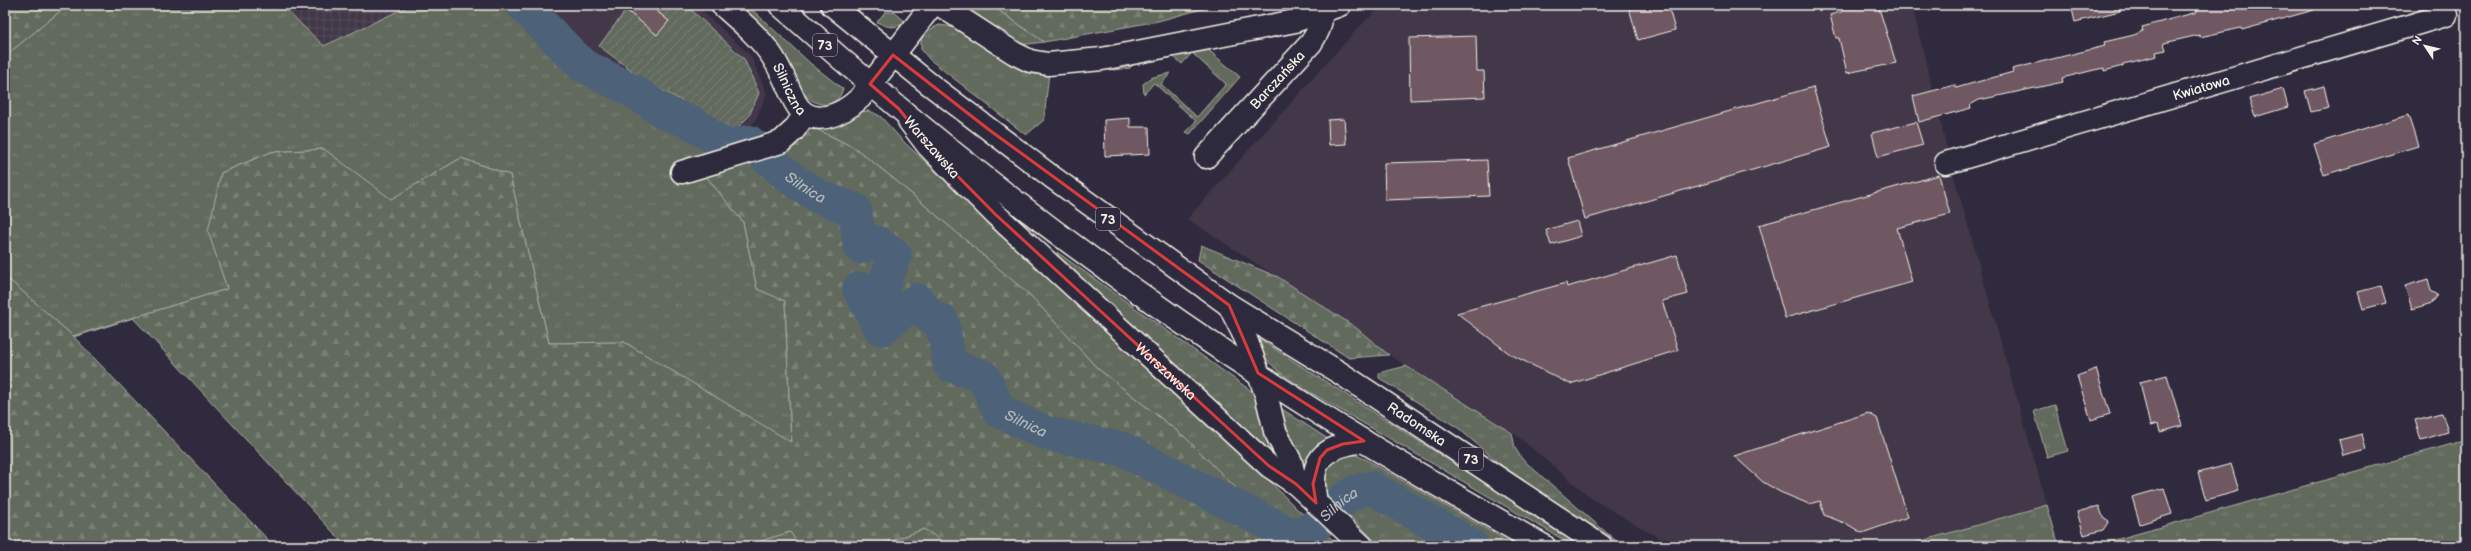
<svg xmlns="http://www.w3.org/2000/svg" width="2471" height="551" font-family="'Balsamiq Sans',sans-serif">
<defs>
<pattern id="industrial-grid" width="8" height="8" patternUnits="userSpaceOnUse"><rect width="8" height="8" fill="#423848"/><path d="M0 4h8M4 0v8" fill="none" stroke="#554c5a"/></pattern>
<pattern id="grass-tufts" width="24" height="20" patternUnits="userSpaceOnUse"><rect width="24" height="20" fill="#626a5d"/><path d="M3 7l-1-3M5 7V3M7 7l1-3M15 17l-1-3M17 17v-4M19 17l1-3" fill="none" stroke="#798074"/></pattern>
<pattern id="forest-firs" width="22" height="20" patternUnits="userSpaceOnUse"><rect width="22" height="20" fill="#626a5d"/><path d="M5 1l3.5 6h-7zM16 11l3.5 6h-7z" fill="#798074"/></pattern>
<pattern id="garden-furrows" width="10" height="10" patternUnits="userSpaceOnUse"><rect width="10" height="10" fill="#626a5d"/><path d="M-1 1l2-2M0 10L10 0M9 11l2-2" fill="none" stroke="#798074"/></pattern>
</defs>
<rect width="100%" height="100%" fill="#2f2a3d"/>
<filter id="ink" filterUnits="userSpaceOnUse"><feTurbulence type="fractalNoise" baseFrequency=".025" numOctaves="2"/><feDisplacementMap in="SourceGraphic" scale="8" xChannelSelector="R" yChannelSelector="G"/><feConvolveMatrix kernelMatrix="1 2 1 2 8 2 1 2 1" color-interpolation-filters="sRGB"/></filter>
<g filter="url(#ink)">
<!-- built -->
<g fill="#423848">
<polygon points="531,5 696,5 751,56 767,94 755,121 738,138 596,57"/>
<polygon points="1399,5 1912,5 1952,169 2047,505 1904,546 1666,546 1661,539 1594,500 1516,435 1389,355 1355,327 1187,219 1357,29 1375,12"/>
</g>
<!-- industrial -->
<polygon fill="url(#industrial-grid)" points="281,5 411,5 324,46"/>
<!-- grass -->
<g fill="url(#grass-tufts)" stroke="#abaea2">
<polygon points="68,5 281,5 324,46 411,5 531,5 596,57 738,138 745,152 697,165 743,222 757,289 785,300 791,443 624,342 549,343 510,175 461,158 391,200 324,149 271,152 221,173 209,231 227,289 73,336 5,276 5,56"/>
<path d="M 736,5 L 747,5 L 811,64 L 843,89 C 835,112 816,106 802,93 Z"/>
<polygon points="963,5 991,5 1044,42 1020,45"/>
<path d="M 885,12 L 894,12 L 906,22 C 895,29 889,28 877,22 Z"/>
<path d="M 939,25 C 970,26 991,59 1021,68 C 1029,71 1040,71 1049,72 L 1044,120 L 1026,135 L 929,59 L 921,49 L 921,38 L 929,30 Z"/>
<polygon points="1205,47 1240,77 1190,134 1186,132 1196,121 1154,83 1144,94 1143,84 1153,77 1171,73 1161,84 1197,117 1226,84 1192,53 1182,64 1174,57 1133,65 1130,68 1113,70 1112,65"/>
<polygon points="870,111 880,116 905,143 1252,463 1296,508 1340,546 1317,546 1312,539 1255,507 1186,438 1097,368 1030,296 894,179 855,148 806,124 858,112"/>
<polygon points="1057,252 1257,395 1278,459 1058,257"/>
<path d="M 1256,337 L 1583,546 L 1574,546 L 1301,387 C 1277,370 1266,366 1256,337 Z"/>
<polygon points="1406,366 1512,433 1515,448 1522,459 1616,541 1508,471 1458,428 1379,378 1379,373"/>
<polygon points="2055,405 2068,451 2047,457 2034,411"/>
<polygon points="1279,407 1328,439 1317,444 1304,468 1295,455"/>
<polygon points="2466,440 2466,546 2094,546"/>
<polygon points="1344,455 1356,455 1367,460 1516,546 1380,546 1325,491 1323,476 1326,470 1335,458"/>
<polygon points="2047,505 2059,546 1904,546"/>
<polygon points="924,529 950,546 877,546"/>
<polygon points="790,532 800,546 744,546"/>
</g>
<!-- forest -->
<g fill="url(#forest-firs)" stroke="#abaea2">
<polygon points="5,5 68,5 5,56"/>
<polygon points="991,5 1217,5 1158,21 1044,42"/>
<polygon points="806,124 855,148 894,179 1031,296 1097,368 1186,438 1255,507 1312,539 1317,546 950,546 924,529 877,546 800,546 790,532 744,546 346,546 133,318 74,337 274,546 5,546 5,276 73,336 227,289 208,231 221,173 271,152 324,149 391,199 461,158 510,175 549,343 624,342 791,442 785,301 757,289 743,222 697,165"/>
<polygon points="1201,245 1278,277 1355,327 1389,355 1349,358 1198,260"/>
</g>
<!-- garden -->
<polygon fill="url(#garden-furrows)" stroke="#abaea2" points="654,5 686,5 744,59 759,93 749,116 735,130 647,82 599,46 626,10 669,21 652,7"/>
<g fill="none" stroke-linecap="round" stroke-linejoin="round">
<!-- river -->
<path stroke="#4d6278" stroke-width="34" id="s1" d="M 523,5 L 582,65 L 631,90 L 666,113 L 693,123 L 726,146 L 749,142 L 792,179 L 820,197 L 855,210 L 860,247 L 875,242 L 895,255 L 881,292 L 859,289 L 881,329 L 917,300 L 930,317 L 942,321 L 950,365 L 984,377 L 999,411 L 1046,433 L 1122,449 L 1286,532 L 1302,535 C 1327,521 1341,490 1372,488 L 1472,546"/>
</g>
<!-- building -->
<g fill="#6f5862" stroke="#f4f1e8">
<polygon points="620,5 649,5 669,21 657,35"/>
<polygon points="1640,5 1668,5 1675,30 1638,40 1629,8"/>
<polygon points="1843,5 1878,5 1896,63 1847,73 1839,38 1836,38 1830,15 1844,11"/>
<polygon points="2071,5 2119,5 2120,11 2075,22"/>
<polygon points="2195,5 2313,5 2314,10 2242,30 2241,28 2200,37 2199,35 2164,43 2166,50 2156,52 2157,56 2123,64 2123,66 2104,71 2104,68 2094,70 2062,78 2063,82 1979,100 1970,105 1971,108 1919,122 1913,96 1955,85 1956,88 2013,72 2012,69 2105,46 2104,42 2134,35 2143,31 2142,27 2197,12"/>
<polygon points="1476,36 1477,71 1484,71 1485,97 1410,100 1409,38"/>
<polygon points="2324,86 2329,108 2311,112 2305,91"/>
<polygon points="1813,87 1831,147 1585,219 1568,158"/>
<polygon points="2283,89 2288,107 2255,117 2249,99"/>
<polygon points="2408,115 2418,146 2324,175 2314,144"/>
<polygon points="1130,118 1130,127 1149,127 1150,154 1105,156 1104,120"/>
<polygon points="1344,119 1346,144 1329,145 1328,120"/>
<polygon points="1916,122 1923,145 1878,157 1872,133"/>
<polygon points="1487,160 1489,196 1385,200 1384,163"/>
<polygon points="1939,175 1950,214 1897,228 1912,282 1785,318 1759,225"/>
<polygon points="1577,221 1581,236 1551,245 1546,230"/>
<polygon points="1677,255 1688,294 1662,301 1678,350 1570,384 1510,354 1457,313 1566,283 1567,287"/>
<polygon points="2428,279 2431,291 2438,295 2432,303 2412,309 2405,286"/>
<polygon points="2381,286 2386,303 2363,309 2358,292"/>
<polygon points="2096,369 2110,414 2091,420 2077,376"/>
<polygon points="2167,375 2182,426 2160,432 2158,424 2150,426 2140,382"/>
<polygon points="1868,413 1877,418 1908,517 1862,533 1847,524 1824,515 1820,501 1809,504 1780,492 1763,482 1734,456"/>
<polygon points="2442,413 2448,432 2421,440 2415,420"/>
<polygon points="2362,434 2366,450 2343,456 2339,440"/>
<polygon points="2231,464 2239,491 2206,500 2198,473"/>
<polygon points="2164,488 2172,514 2140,524 2132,497"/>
<polygon points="2099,506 2103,517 2109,521 2103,530 2084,535 2077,512"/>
</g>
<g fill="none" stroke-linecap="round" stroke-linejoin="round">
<!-- minor casing -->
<g stroke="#f4f1e8" stroke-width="25">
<g id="minor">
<path id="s2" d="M 722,5 C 739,20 757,35 770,53 C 781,68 787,86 795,102 C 810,131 843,114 860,98 L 932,5"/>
<polyline points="940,5 1014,53 1030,61 1048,64 1102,59 1295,21 1340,5"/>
<path id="s3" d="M 909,121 L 928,146 L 995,214 L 1269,466 L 1296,484 L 1362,546"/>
<path id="s4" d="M 1206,157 L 1311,43 C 1318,32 1322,25 1321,12"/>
<path id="s5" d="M 1946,163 L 2446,15 L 2443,5"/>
<polyline points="682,172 781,142 794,130 805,114"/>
<polyline points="1229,305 1246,339 1266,394 1275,431 1291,462 1296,484"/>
<path d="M 1316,503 C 1308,459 1322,447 1364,441"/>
</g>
</g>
<!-- major casing -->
<g stroke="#f4f1e8" stroke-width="25">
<g id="major">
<path d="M 780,5 C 960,167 1157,315 1365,442 C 1424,478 1484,512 1544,546"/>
<path id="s6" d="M 832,5 L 928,83 L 1052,177 L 1229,305 L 1340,373 L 1601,546"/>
</g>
</g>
<!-- minor -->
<use href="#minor" stroke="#2f2a3d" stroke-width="22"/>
<!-- major -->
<use href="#major" stroke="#2f2a3d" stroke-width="22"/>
</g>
</g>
<!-- marked area -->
<path fill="none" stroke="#d93c3b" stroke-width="3" stroke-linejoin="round" d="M 893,55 L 988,129 L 1229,305 L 1258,373 L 1364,441 L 1343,444 L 1327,450 L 1320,458 L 1313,484 L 1316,503 L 1296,484 L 1269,466 L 995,214 L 928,146 L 899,109 L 870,84 Z"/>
<g text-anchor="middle" stroke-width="3" stroke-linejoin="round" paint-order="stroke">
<!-- shield labels -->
<g fill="#2f2a3d" stroke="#b9b5b5" stroke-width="1">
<rect x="813" y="34" width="24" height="22" rx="3"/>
<rect x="1096" y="208" width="24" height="22" rx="3"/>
<rect x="1459" y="448" width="24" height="22" rx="3"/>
</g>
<g font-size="13" font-weight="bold" fill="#f4f1e8">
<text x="825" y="50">73</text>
<text x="1108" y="224">73</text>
<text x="1471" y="464">73</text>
</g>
<!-- street labels -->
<g font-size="14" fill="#f4f1e8" stroke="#2f2a3d">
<text dy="5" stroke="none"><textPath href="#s4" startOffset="105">Barczańska</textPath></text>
<text dy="5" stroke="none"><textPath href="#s2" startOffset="109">Silniczna</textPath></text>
<text dy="5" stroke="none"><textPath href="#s5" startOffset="266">Kwiatowa</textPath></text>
<text transform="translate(932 147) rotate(49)" y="5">Warszawska</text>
<text dy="5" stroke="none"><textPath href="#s3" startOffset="359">Warszawska</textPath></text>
<text dy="5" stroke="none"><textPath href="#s6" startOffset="720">Radomska</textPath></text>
</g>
<!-- water labels -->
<g font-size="15" font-style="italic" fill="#b1b8bb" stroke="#2f2a3d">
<text dy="5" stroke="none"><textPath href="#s1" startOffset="346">Silnica</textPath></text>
<text dy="5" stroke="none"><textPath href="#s1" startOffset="813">Silnica</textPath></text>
<text dy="5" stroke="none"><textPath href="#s1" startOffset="1161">Silnica</textPath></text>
</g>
</g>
<!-- margin -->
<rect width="2471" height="551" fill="none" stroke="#2f2a3d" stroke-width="20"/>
<rect x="10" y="10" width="2451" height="531" fill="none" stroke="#f4f1e8" stroke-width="1.5" filter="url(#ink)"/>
<!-- north arrow -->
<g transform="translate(2425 46) rotate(305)" stroke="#2f2a3d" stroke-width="3" paint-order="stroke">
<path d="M0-3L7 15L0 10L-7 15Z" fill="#f4f1e8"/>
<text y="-6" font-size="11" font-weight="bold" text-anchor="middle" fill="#f4f1e8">N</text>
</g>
</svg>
